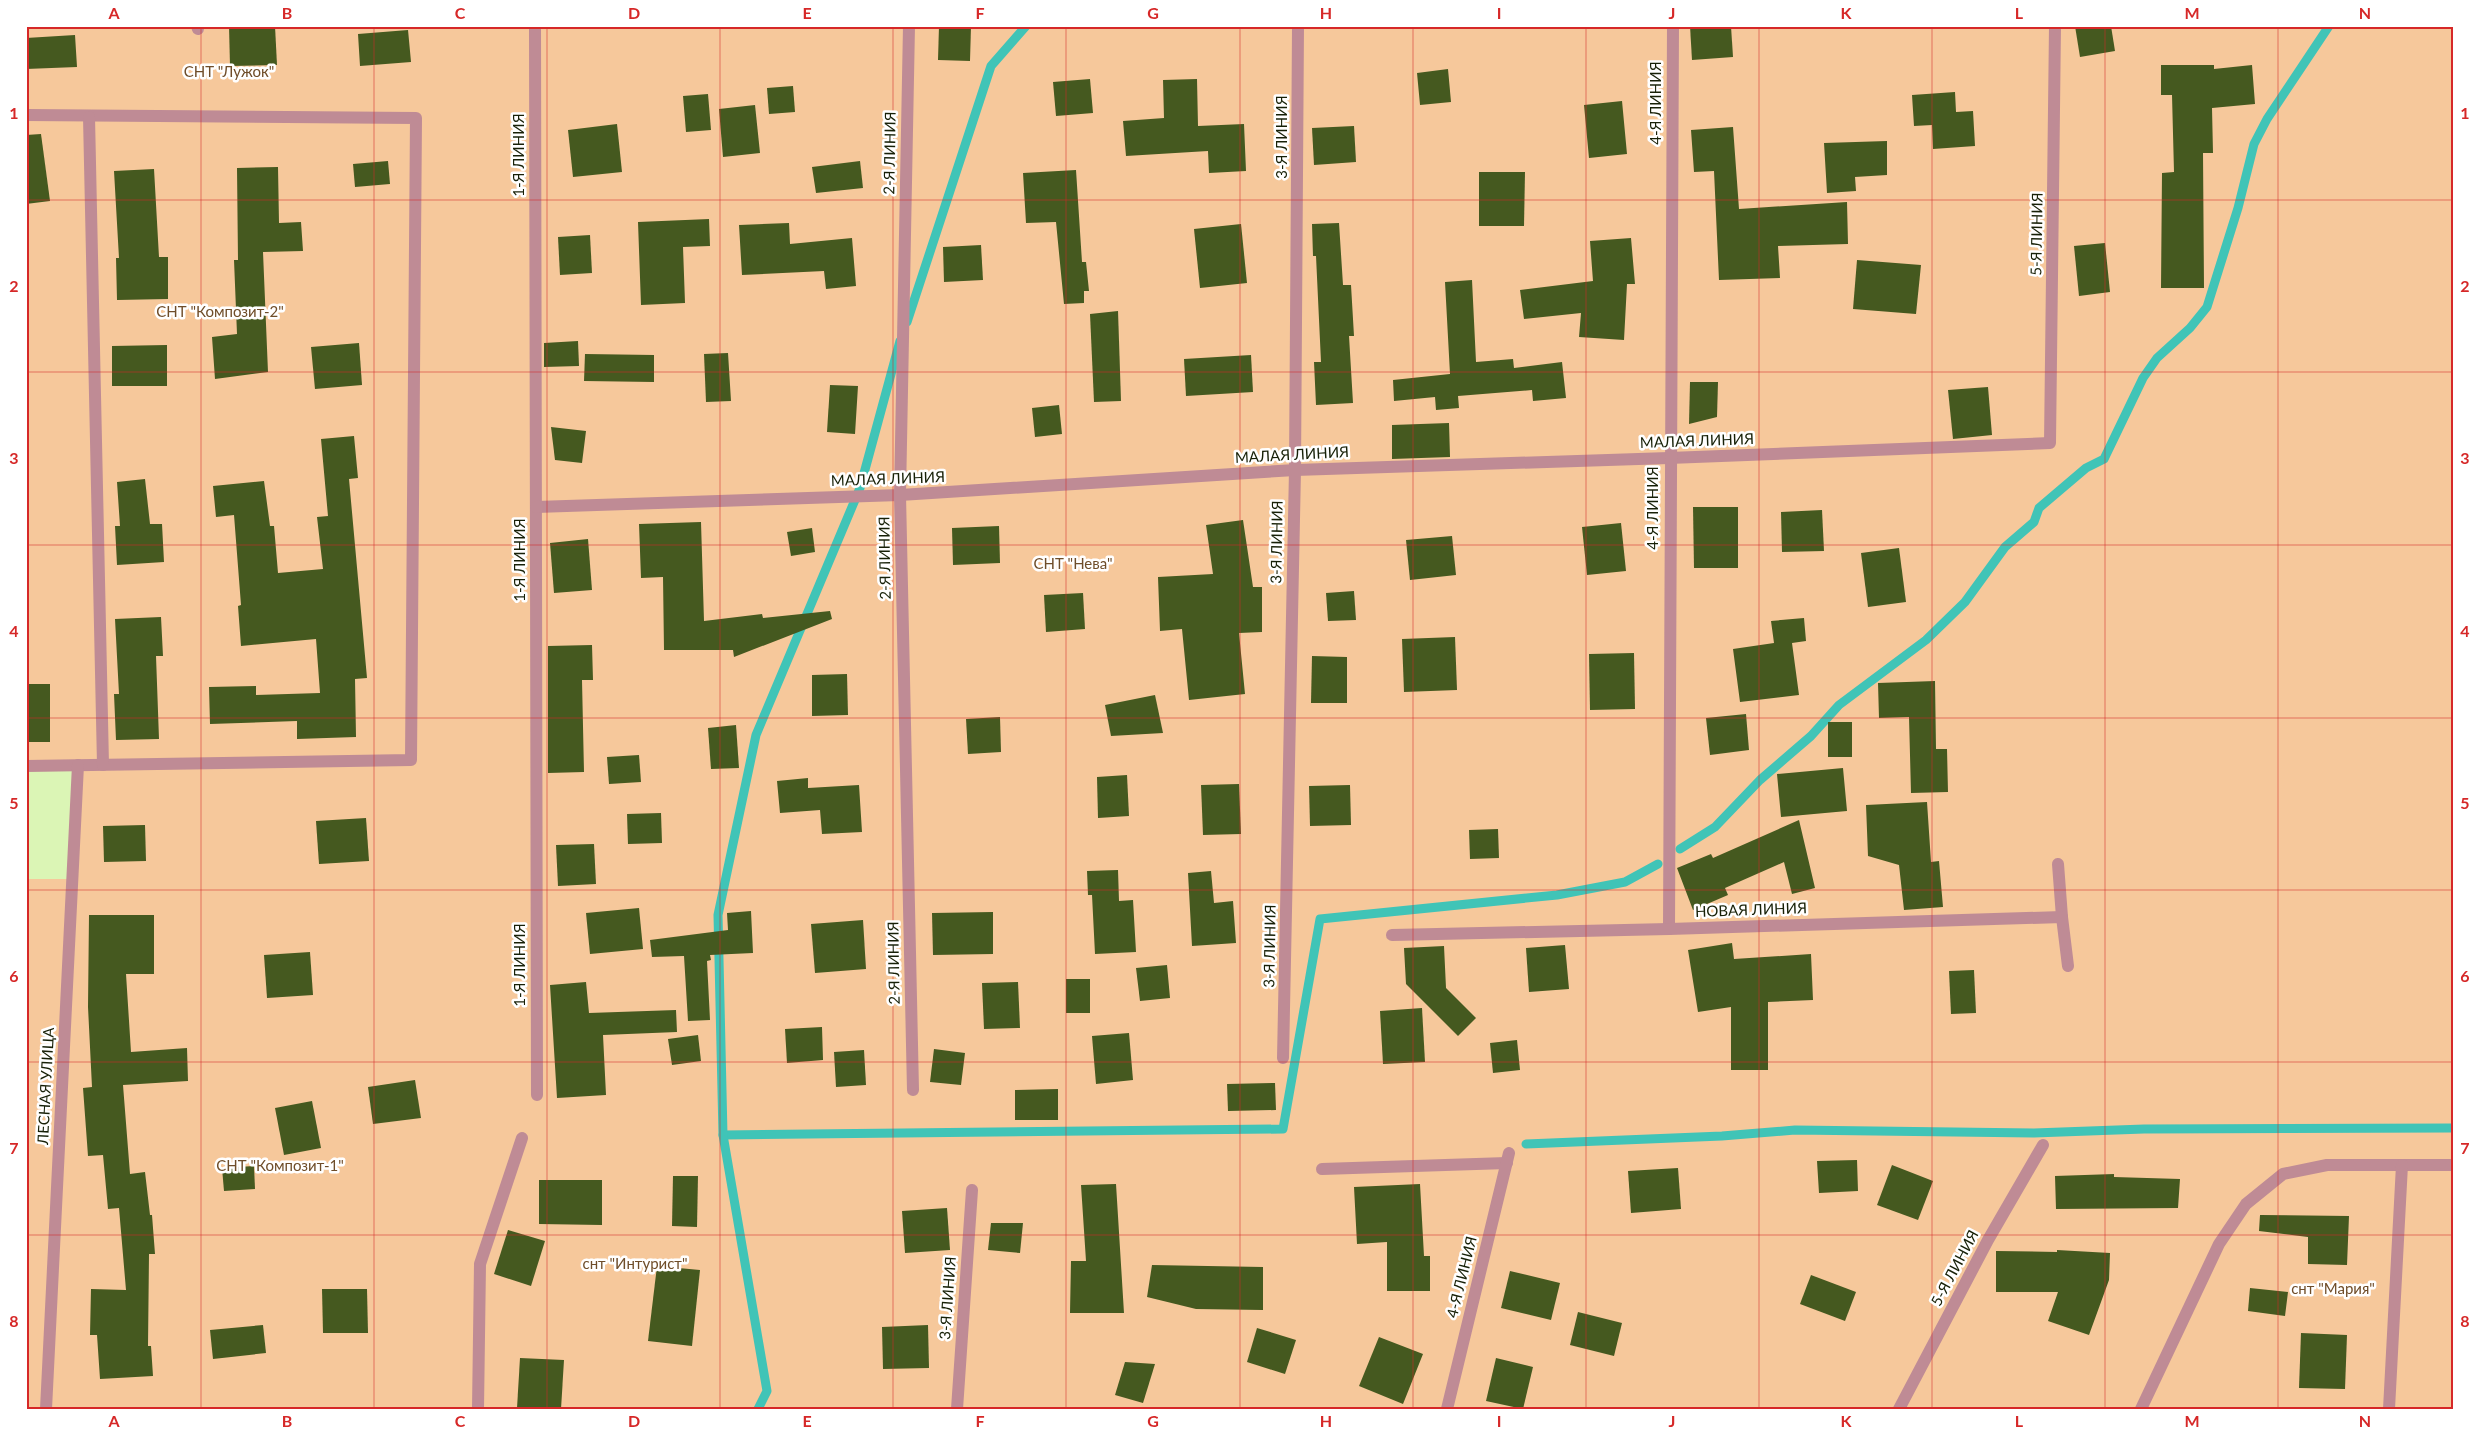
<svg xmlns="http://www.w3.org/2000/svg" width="2479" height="1435" font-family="Lato,sans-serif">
<rect width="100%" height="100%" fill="#dbf5b5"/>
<!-- green -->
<polygon fill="#f6c89b" points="26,26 2453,26 2453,1409 26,1409 26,879 72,879 78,765 26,766"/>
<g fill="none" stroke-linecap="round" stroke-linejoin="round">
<!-- stream -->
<g stroke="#40c4b7" stroke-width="9">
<polyline points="907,322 991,66 1026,26"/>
<polyline points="1680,849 1715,827 1760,780 1811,736 1839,705 1926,640 1965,602 2005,547 2034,522 2039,508 2086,468 2104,459 2143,378 2157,358 2190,328 2207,307 2238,208 2254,144 2267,119 2329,26"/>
<polyline points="723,1135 1283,1129 1320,919 1557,895 1625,882 1658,864"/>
<polyline points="1526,1144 1722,1136 1795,1130 2034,1133 2144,1129 2453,1128"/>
<polyline points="758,1409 767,1391 723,1135 718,915 756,735 860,488 900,341"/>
</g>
</g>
<!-- building -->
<g fill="#45591f">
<polygon points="229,26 275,26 277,65 230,66"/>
<polygon points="939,26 971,26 970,61 938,60"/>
<polygon points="1690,26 1731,26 1733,57 1692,60"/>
<polygon points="2075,26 2111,26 2115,51 2080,57"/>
<polygon points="408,30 411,62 360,66 358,34"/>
<polygon points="75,35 77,67 26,69 26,38"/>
<polygon points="2161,65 2214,65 2214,69 2252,65 2255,104 2212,108 2213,153 2203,153 2204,288 2161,288 2162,173 2174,172 2172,95 2161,95"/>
<polygon points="1448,69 1451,102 1420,105 1417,73"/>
<polygon points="1090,79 1093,113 1056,116 1053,82"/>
<polygon points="1197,79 1198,126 1244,124 1246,171 1209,173 1208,151 1126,156 1123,121 1164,118 1163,80"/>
<polygon points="793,86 795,112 769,114 767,88"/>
<polygon points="1955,92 1956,112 1973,111 1975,146 1933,149 1932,125 1914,126 1912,95"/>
<polygon points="708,94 711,130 686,132 683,96"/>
<polygon points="1622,101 1627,154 1589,158 1584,105"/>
<polygon points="755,105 760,153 723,157 719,109"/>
<polygon points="617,124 622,172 573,177 568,130"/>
<polygon points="1354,126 1356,162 1314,165 1312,128"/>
<polygon points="1733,127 1739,209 1847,202 1848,244 1778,246 1780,278 1719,280 1714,171 1694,172 1691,130"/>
<polygon points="41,134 50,201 26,204 26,135"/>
<polygon points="1887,141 1887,175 1855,177 1856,191 1827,193 1824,143"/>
<polygon points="388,161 390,184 355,187 353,164"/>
<polygon points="860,161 863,188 816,193 812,167"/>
<polygon points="278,167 279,223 301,222 303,251 263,252 268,372 215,379 212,337 237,334 234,260 238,260 237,168"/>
<polygon points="154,169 159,257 168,257 168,299 117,300 116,258 119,258 114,171"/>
<polygon points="1076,170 1082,262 1086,262 1089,291 1084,291 1084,303 1064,304 1056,222 1026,223 1023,173"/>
<polygon points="1479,172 1525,172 1524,226 1479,226"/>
<polygon points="709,219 710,246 683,247 685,303 641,305 638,222"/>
<polygon points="789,223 790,244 852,238 856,286 826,289 824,271 742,275 739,225"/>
<polygon points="1339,223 1343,285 1351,285 1354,336 1349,336 1353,403 1316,405 1314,362 1321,362 1316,256 1313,256 1312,224"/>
<polygon points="1241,224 1247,283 1200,288 1194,229"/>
<polygon points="590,235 592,273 560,275 558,237"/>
<polygon points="1631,238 1635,284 1627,284 1624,340 1579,337 1581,313 1524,319 1520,290 1593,281 1590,241"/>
<polygon points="2105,243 2110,292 2079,296 2074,246"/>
<polygon points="981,245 983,280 944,282 943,247"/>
<polygon points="1857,260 1921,265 1916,314 1853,309"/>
<polygon points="1472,280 1476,362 1513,359 1514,368 1562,362 1566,398 1533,401 1532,390 1458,396 1459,408 1436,410 1435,397 1394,401 1393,380 1450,374 1445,282"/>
<polygon points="1118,311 1121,401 1094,402 1090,314"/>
<polygon points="578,341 579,366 544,367 544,343"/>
<polygon points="359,343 362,385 315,389 311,347"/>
<polygon points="167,345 167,386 112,386 112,346"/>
<polygon points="728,353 731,401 706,402 704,354"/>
<polygon points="585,354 654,355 654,382 584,381"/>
<polygon points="1251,355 1253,392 1186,396 1184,359"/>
<polygon points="1690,382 1718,382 1717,417 1689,424"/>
<polygon points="830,385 858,386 855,434 827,432"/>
<polygon points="1988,387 1992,435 1953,439 1948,390"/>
<polygon points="1059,405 1062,434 1035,437 1032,408"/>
<polygon points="1449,423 1450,457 1392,459 1392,425"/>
<polygon points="551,427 586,431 582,463 555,460"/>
<polygon points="354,436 358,478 349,479 367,678 355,679 356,737 297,739 297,721 210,724 209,687 256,686 256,695 320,693 316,639 241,646 238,606 241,605 234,515 216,517 213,486 264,481 270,526 274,526 278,573 323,569 317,517 328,516 321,439"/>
<polygon points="145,479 150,524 162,524 164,562 117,565 115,526 120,526 117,482"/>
<polygon points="1693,507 1738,507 1738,568 1694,568"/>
<polygon points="1822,510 1824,551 1782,552 1781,512"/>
<polygon points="1243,520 1253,587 1262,587 1262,632 1239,633 1245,694 1189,700 1182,629 1160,631 1158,577 1213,574 1206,525"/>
<polygon points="701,522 704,621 762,614 763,618 830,611 832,619 734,657 733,650 664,650 663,577 641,578 639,524"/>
<polygon points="1621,523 1626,571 1587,575 1582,527"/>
<polygon points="999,526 1000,563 953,565 952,528"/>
<polygon points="812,528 815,552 791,556 787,532"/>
<polygon points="1452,536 1456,575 1410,580 1406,540"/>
<polygon points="588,539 592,590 554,593 550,543"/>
<polygon points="1899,548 1906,602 1868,607 1861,553"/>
<polygon points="1354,591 1356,620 1328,621 1326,593"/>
<polygon points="1083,593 1085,629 1046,632 1044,595"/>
<polygon points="161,617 163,656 156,656 159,739 116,740 114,694 119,694 115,619"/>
<polygon points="1804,618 1806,641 1792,643 1799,695 1740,702 1733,649 1774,643 1771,621"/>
<polygon points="1455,637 1457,690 1404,692 1402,639"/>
<polygon points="592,645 593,680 582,680 584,772 548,773 548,646"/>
<polygon points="1634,653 1635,709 1590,710 1589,654"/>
<polygon points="1312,656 1347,657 1347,703 1311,703"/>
<polygon points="847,674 848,715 812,716 812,675"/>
<polygon points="1935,681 1936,749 1947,749 1948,792 1911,793 1909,717 1879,718 1878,683"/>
<rect x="26" y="684" width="24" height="58"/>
<polygon points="1155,695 1163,733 1111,736 1105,705"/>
<polygon points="1746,714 1749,750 1710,755 1706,718"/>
<polygon points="1000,717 1001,752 968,754 966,719"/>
<rect x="1828" y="722" width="24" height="35"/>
<polygon points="736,725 739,768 711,769 708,728"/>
<polygon points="639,755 641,782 609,784 607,757"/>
<polygon points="1843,768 1847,811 1781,817 1777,774"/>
<polygon points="1127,775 1129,816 1098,818 1097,777"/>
<polygon points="808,778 808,788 859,785 862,832 822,834 820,810 780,813 777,781"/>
<polygon points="1239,784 1241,834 1203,835 1201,785"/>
<polygon points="1350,785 1351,825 1310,826 1309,786"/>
<polygon points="1927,802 1931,862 1939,861 1943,907 1904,910 1899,865 1868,856 1866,805"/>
<polygon points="661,813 662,843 628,844 627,814"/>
<polygon points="366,818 369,861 319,864 316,821"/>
<polygon points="1799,820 1815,888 1792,894 1784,862 1725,888 1728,895 1693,910 1677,868 1711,854 1713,858"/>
<polygon points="145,825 146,861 104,862 103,826"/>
<polygon points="1498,829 1499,858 1470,859 1469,830"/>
<polygon points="594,844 596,884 558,886 556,845"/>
<polygon points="1118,870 1119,901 1133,900 1136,952 1095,954 1092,895 1088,895 1087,871"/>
<polygon points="1211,871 1214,903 1233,901 1236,943 1192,946 1188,873"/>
<polygon points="639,908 643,949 590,954 586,913"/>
<polygon points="751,911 753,953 710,955 711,960 707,961 710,1020 688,1021 684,956 652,957 650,940 728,930 727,913"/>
<polygon points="993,912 993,954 933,955 932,913"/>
<polygon points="89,915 154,915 154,974 126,974 131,1052 187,1048 188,1081 123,1085 130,1174 145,1172 150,1215 152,1215 155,1254 149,1254 148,1346 151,1346 153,1376 100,1379 97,1335 90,1335 91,1289 126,1290 119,1208 108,1209 103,1155 88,1156 83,1088 92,1087 88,1007"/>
<polygon points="863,920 866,969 815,973 811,924"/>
<polygon points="1732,943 1734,959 1811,954 1813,1000 1768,1002 1768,1070 1731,1070 1731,1007 1698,1012 1688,950"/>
<polygon points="1565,945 1569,989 1529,992 1526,948"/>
<polygon points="1444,946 1446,988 1476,1018 1458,1036 1406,984 1404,948"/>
<polygon points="310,952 313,995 267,998 264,955"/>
<polygon points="1167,965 1170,998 1140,1001 1136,968"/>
<polygon points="1974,970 1976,1013 1951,1014 1949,971"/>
<rect x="1066" y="979" width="24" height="34"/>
<polygon points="586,982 589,1013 676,1010 677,1032 603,1035 606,1095 557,1098 550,985"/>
<polygon points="1018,982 1020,1028 984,1029 982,983"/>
<polygon points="1422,1008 1425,1062 1383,1064 1380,1011"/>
<polygon points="822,1027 823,1060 787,1063 785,1029"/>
<polygon points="1129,1033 1133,1080 1096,1084 1092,1036"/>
<polygon points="698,1035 701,1061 672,1065 668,1039"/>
<polygon points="1517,1040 1520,1070 1493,1073 1490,1043"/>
<polygon points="934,1049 965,1053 961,1085 930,1082"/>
<polygon points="864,1050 866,1085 836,1087 834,1052"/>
<polygon points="415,1080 421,1118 373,1124 368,1087"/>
<polygon points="1275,1083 1276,1110 1228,1111 1227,1084"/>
<polygon points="1058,1089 1058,1120 1015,1120 1015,1090"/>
<polygon points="312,1101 321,1148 284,1155 275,1108"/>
<polygon points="1857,1160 1858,1191 1819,1193 1817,1161"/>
<polygon points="1892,1165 1933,1181 1918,1220 1877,1205"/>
<polygon points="254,1166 255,1189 224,1191 222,1168"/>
<polygon points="1678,1168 1681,1209 1631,1213 1628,1171"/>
<polygon points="2114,1174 2114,1177 2180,1179 2178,1208 2056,1209 2055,1176"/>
<polygon points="673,1176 698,1176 697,1227 672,1226"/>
<polygon points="539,1180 602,1180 602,1225 539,1224"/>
<polygon points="1116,1184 1124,1313 1070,1313 1071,1261 1086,1261 1081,1185"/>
<polygon points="1420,1184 1424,1256 1430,1256 1430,1291 1387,1291 1387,1242 1357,1244 1354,1187"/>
<polygon points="947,1208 950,1250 905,1253 902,1211"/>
<polygon points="2260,1215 2349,1216 2347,1265 2308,1264 2308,1237 2259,1231"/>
<polygon points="991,1223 1023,1223 1020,1253 988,1250"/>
<polygon points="508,1230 545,1241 531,1286 494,1274"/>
<polygon points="2057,1250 2110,1253 2109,1280 2089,1335 2048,1321 2058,1292 1996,1292 1996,1251 2057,1252"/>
<polygon points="1152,1265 1263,1267 1263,1310 1196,1309 1147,1297"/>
<polygon points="657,1266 700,1270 692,1346 648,1341"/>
<polygon points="1510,1271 1560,1283 1551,1320 1501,1308"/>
<polygon points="1811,1275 1856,1292 1845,1321 1800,1304"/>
<polygon points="2250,1288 2288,1292 2285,1316 2248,1311"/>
<polygon points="322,1289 367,1289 368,1333 323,1333"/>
<polygon points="1578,1312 1622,1323 1614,1356 1570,1345"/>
<polygon points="263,1325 266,1353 213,1359 210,1330"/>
<polygon points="928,1325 929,1368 883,1369 882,1327"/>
<polygon points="1257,1328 1296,1340 1285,1374 1247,1362"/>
<polygon points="2301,1333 2347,1335 2345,1389 2299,1388"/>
<polygon points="1379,1337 1423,1354 1403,1404 1359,1386"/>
<polygon points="520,1358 564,1360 561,1409 517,1408"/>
<polygon points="1496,1358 1533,1367 1523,1409 1486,1401"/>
<polygon points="1125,1362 1155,1364 1143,1403 1115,1395"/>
</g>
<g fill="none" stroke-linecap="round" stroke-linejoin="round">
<!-- minor -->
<g stroke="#bf8b95" stroke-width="12">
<polyline points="197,26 198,29"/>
<polyline points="535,26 537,1095"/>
<polyline points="909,26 900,495 913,1090"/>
<polyline points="26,115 416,118 411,760 26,766"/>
<polyline points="89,117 103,765"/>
<polyline points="536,507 900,495 1295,470 1669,458 2050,443 2055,26"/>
<polyline points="2058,864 2062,917"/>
<polyline points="1669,929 1673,26"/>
<polyline points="1392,935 1669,929 2062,917 2068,966"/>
<polyline points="1283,1058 1295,470 1298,26"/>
<polyline points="1322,1169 1507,1163"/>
<polyline points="46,1409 78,765"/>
<polyline points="478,1409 480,1264 522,1138"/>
<polyline points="957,1409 972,1190"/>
<polyline points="1447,1409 1509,1153"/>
<polyline points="1899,1409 1988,1240 2043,1145"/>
<polyline points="2141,1409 2219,1244 2246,1204 2283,1174 2327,1165 2453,1165"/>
<polyline points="2389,1409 2402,1165"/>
</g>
</g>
<!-- grid -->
<path fill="none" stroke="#d62828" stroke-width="1" stroke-opacity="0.55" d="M 201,26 L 201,1409M 374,26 L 374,1409M 547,26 L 547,1409M 720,26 L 720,1409M 893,26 L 893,1409M 1066,26 L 1066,1409M 1240,26 L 1240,1409M 1413,26 L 1413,1409M 1586,26 L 1586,1409M 1759,26 L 1759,1409M 1932,26 L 1932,1409M 2105,26 L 2105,1409M 2278,26 L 2278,1409M 26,200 L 2453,200M 26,372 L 2453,372M 26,545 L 2453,545M 26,718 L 2453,718M 26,890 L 2453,890M 26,1062 L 2453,1062M 26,1235 L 2453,1235"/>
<g text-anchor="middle" stroke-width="5" stroke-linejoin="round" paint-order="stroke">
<!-- park labels -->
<g font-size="15" fill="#6f4d29" stroke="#fff">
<text x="229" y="77">СНТ "Лужок"</text>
<text x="220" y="317">СНТ "Композит-2"</text>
<text x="1073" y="569">СНТ "Нева"</text>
<text x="280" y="1171">СНТ "Композит-1"</text>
<text x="635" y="1269">снт "Интурист"</text>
<text x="2333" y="1294">снт "Мария"</text>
</g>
<!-- street labels -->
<g font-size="15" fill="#172007" stroke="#fff">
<text transform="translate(1656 103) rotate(-90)" y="5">4-Я ЛИНИЯ</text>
<text transform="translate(1282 137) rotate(-90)" y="5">3-Я ЛИНИЯ</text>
<text transform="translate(890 153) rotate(-89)" y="5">2-Я ЛИНИЯ</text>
<text transform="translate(519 155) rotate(-90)" y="5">1-Я ЛИНИЯ</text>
<text transform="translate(2037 234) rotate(-89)" y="5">5-Я ЛИНИЯ</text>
<text transform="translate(1697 441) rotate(-2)" y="5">МАЛАЯ ЛИНИЯ</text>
<text transform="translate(1292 455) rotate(-3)" y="5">МАЛАЯ ЛИНИЯ</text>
<text transform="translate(888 479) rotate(-2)" y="5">МАЛАЯ ЛИНИЯ</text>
<text transform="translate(1653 508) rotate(-90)" y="5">4-Я ЛИНИЯ</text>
<text transform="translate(1277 542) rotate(-89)" y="5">3-Я ЛИНИЯ</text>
<text transform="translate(885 558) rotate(-91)" y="5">2-Я ЛИНИЯ</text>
<text transform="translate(520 560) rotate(-90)" y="5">1-Я ЛИНИЯ</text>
<text transform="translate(1751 910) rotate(-2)" y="5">НОВАЯ ЛИНИЯ</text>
<text transform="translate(1270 946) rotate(-89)" y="5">3-Я ЛИНИЯ</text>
<text transform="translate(894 963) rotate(-91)" y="5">2-Я ЛИНИЯ</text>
<text transform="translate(520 965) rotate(-90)" y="5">1-Я ЛИНИЯ</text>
<text transform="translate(46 1086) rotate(-87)" y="5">ЛЕСНАЯ УЛИЦА</text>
<text transform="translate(1955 1268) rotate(-62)" y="5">5-Я ЛИНИЯ</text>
<text transform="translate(1462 1277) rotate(-76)" y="5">4-Я ЛИНИЯ</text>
<text transform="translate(948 1298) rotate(-86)" y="5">3-Я ЛИНИЯ</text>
</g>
</g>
<!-- border -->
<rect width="2479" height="1435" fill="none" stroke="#ffffff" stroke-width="55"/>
<rect x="28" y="28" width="2424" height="1380" fill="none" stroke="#d62828" stroke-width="2"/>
<g font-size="16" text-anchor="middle" font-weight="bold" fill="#d62828">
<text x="114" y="19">A</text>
<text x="287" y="19">B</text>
<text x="460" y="19">C</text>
<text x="634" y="19">D</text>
<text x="807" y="19">E</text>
<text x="980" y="19">F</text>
<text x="1153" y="19">G</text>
<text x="1326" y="19">H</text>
<text x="1499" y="19">I</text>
<text x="1672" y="19">J</text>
<text x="1846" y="19">K</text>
<text x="2019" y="19">L</text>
<text x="2192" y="19">M</text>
<text x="2365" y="19">N</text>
<text x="14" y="119">1</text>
<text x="2465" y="119">1</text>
<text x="14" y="292">2</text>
<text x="2465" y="292">2</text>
<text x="14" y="464">3</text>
<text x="2465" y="464">3</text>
<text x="14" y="637">4</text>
<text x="2465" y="637">4</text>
<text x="14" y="809">5</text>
<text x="2465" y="809">5</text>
<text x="14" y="982">6</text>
<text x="2465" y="982">6</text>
<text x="14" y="1154">7</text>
<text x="2465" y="1154">7</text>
<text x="14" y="1327">8</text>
<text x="2465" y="1327">8</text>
<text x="114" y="1427">A</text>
<text x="287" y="1427">B</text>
<text x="460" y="1427">C</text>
<text x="634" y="1427">D</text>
<text x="807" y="1427">E</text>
<text x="980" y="1427">F</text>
<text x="1153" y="1427">G</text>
<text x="1326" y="1427">H</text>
<text x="1499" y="1427">I</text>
<text x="1672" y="1427">J</text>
<text x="1846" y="1427">K</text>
<text x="2019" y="1427">L</text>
<text x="2192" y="1427">M</text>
<text x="2365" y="1427">N</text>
</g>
</svg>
